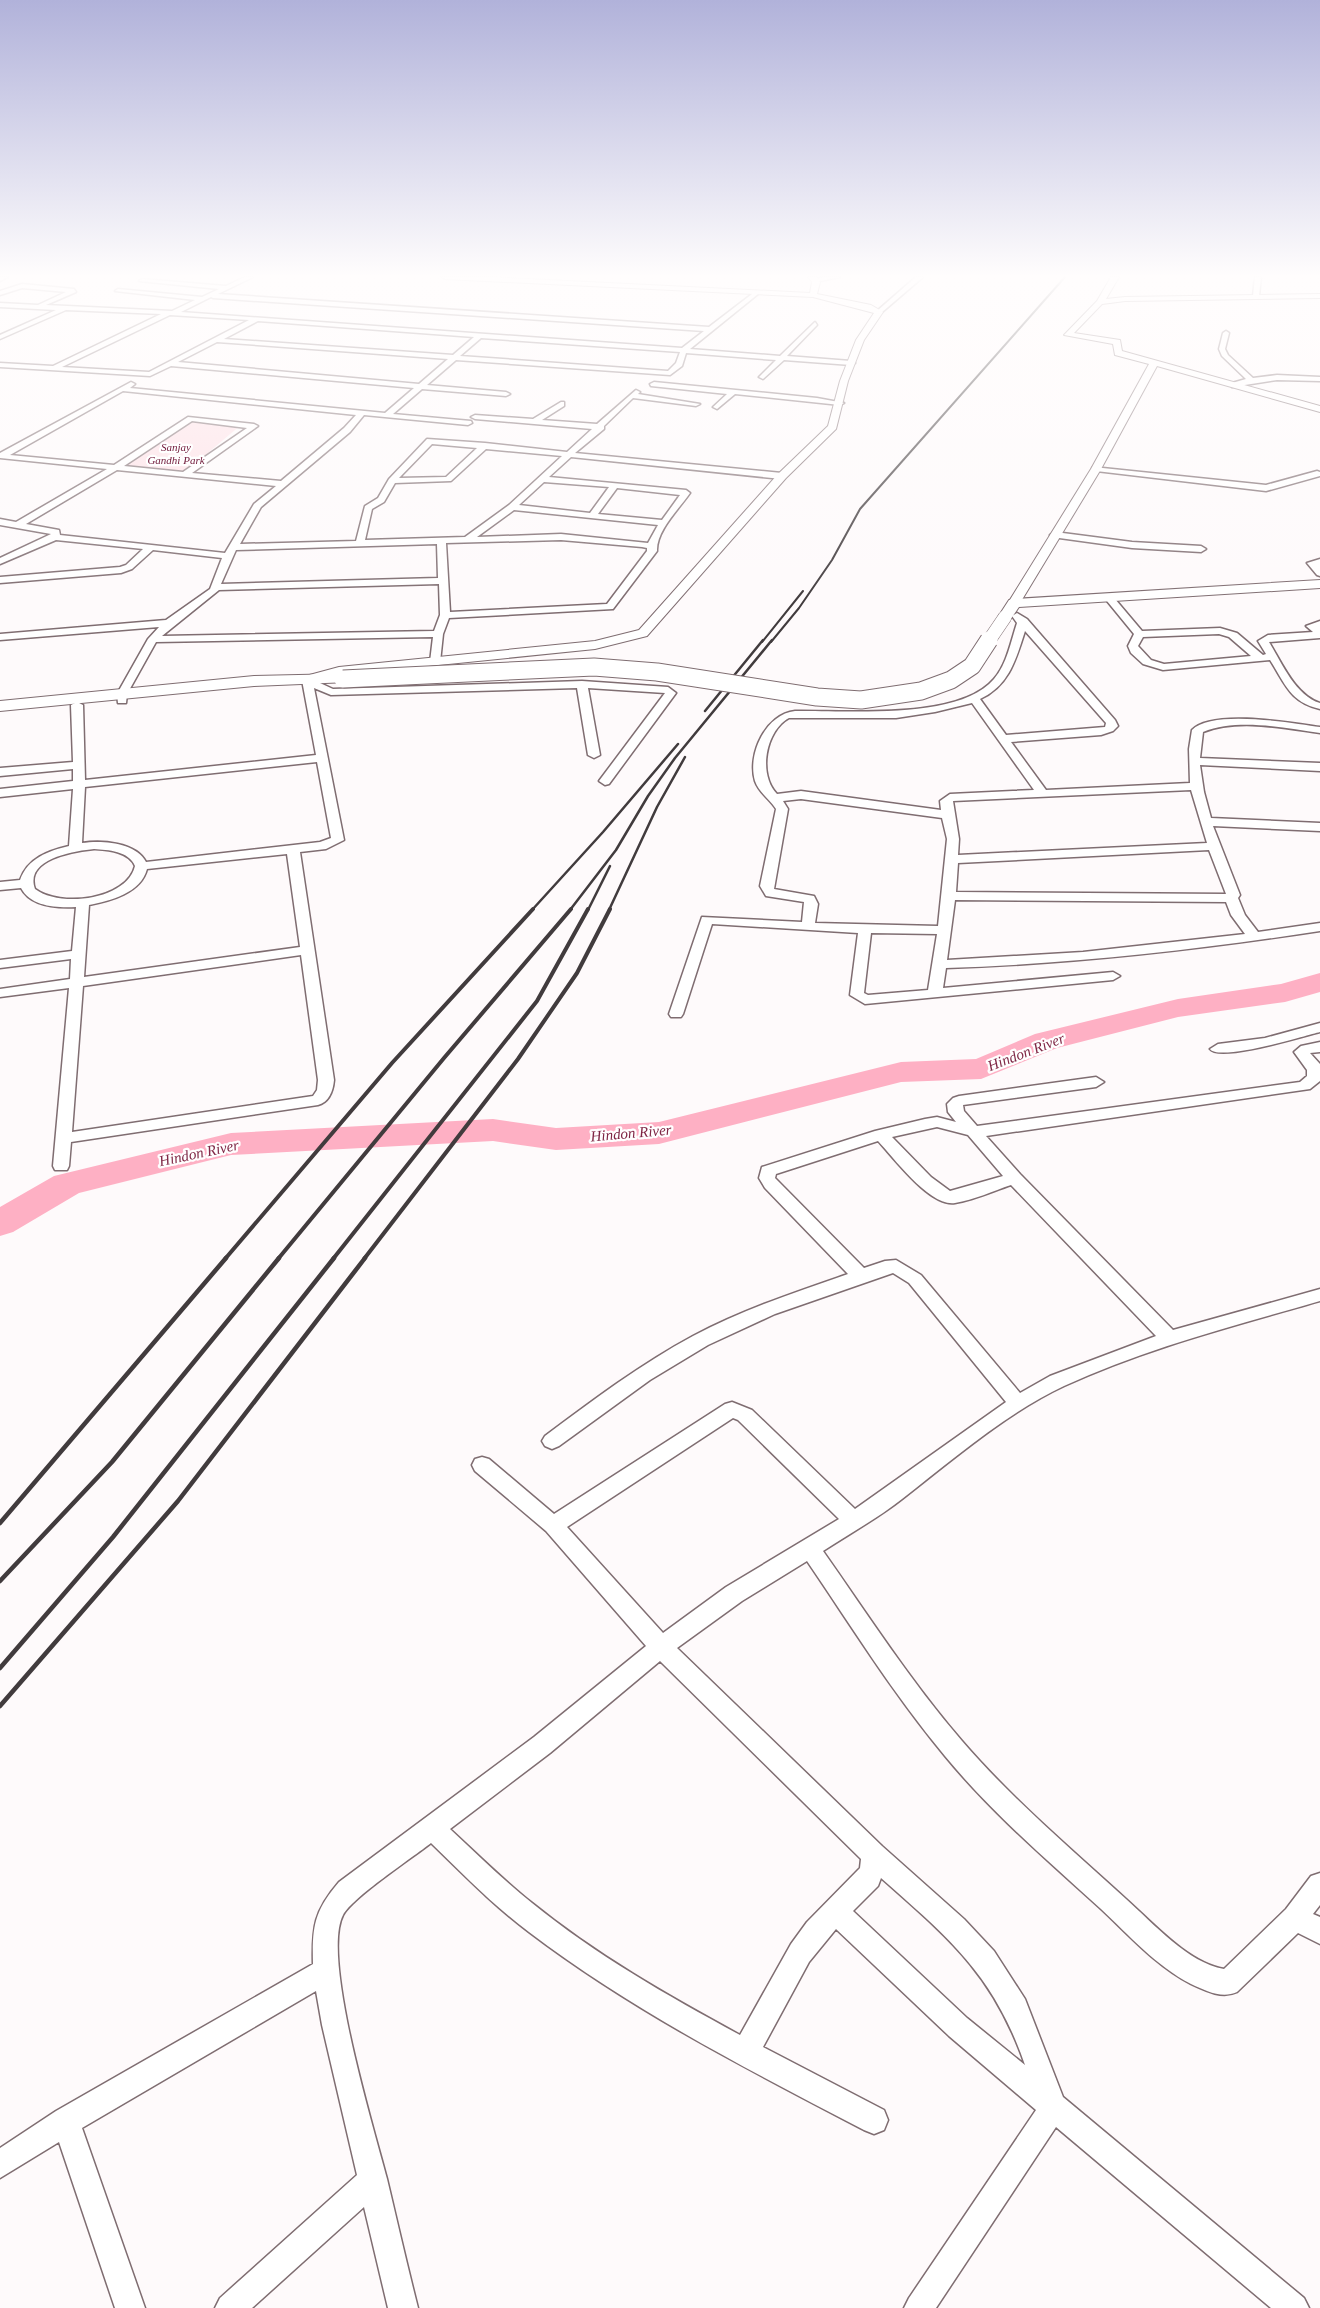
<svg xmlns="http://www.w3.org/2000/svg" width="1320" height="2308" font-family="'Times New Roman',serif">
<rect width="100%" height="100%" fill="#fefafb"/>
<!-- green -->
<polygon fill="#fddfe5" points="191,420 242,424 183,474 106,469"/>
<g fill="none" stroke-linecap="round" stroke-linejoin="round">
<!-- river -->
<polygon fill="#feb0c4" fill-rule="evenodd" points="1320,973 1320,992 1285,1002 1178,1017 1057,1048 981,1079 901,1082 659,1144 556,1150 493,1141 231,1155 79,1193 13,1232 0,1236 0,1207 54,1176 231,1133 493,1119 556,1128 659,1122 901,1062 976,1059 1035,1034 1178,999 1281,984"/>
<!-- minor casing -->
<g stroke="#7f6d71" stroke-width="3">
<g id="minor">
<polygon points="0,277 8,277 0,281"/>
<path d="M 245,277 L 253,277 L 218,294 L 709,327 L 756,291 L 758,294 L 690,349 L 780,356 L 815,322 L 817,325 L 787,356 L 851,361 L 855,363 L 851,365 L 784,360 L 763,379 L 759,377 L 776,360 L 686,353 L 682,366 L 670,375 L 456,360 L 427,385 L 506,392 L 510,394 L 506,396 L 422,389 L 393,414 L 471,421 L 472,423 L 468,425 L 364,415 L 350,432 L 261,507 L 240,544 L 356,541 L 365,506 L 378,498 L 389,479 L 427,439 L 485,443 L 567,452 L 592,429 L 475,419 L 471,417 L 475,415 L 533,419 L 561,402 L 564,402 L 564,406 L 542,420 L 597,424 L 636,390 L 640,392 L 638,394 L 700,404 L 696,406 L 633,398 L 604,426 L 604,429 L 575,453 L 782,473 L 786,476 L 782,479 L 571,457 L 549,477 L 686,490 L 690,493 C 679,509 656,531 657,551 L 613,609 L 449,618 L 443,634 L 440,662 L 435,665 L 430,662 L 433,637 L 156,642 L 127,694 L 126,703 L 118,703 L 117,694 L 148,639 L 159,627 L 0,640 L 0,634 L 166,620 L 210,589 L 222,558 L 153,550 L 132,569 L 121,573 L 0,583 L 0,577 L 120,567 L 126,565 L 143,549 L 56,540 L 0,564 L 0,558 L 51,534 L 0,525 L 0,519 L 16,522 L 107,469 L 0,458 L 0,453 L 131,382 L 135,384 L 130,388 L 385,413 L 414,388 L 171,366 L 150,376 L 0,367 L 0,363 L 53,366 L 161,314 L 66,310 L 0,339 L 0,335 L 56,310 L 0,307 L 0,303 L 38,305 L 66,292 L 22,288 L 0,295 L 0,291 L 22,284 L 74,289 L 76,292 L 46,305 L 172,311 L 195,300 L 115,291 L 118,289 L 202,297 L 219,289 L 139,281 L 142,279 L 226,286 ZM 211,297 L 213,298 L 704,331 L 682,348 L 181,312 ZM 170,315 L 249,320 L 149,372 L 62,367 ZM 258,321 L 474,337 L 453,355 L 224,339 ZM 481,338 L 680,352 L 676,363 L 668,371 L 460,356 ZM 217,342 L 448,359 L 419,384 L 178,362 ZM 123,391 L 356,415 L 344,428 L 281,481 L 192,473 L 258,426 L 254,424 L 188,417 L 114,465 L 10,455 ZM 192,421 L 247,428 L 183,472 L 124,466 ZM 432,444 L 477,448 L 446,477 L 399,478 ZM 486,449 L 562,456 L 509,505 L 465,537 L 365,540 L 372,509 L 384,502 L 395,483 L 451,481 ZM 117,470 L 276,486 L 254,504 L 225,553 L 60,535 L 59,530 L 26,524 ZM 544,482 L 609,487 L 590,513 L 519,505 ZM 617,488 L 680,495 L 662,520 L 598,514 ZM 514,510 L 658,525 L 648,543 L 561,534 L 477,537 ZM 561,540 L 642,547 L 647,548 L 647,551 L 607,604 L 450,612 L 446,543 ZM 437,544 L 438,578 L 221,584 L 236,550 ZM 439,584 L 440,615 L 434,631 L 162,636 L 219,590 Z"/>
<polygon points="824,277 840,277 815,282 812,280"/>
<polygon points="916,277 923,277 881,313 877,313 877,311"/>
<polygon points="1255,277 1261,277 1259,296 1256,298 1253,296"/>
<polygon points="1226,331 1229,333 1225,349 1228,355 1253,378 1277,375 1320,377 1320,381 1277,380 1232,387 1232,383 1246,379 1222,356 1219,349 1223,333"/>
<polygon points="654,382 817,398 844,403 840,405 735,394 717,409 713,407 727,394 651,386 650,384"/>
<polygon points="1093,467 1266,485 1317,471 1320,472 1320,476 1266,491 1096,471 1092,469"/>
<polygon points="1055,532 1132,542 1201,546 1206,549 1201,552 1132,548 1052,537 1050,535"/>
<polygon points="1320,559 1320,576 1317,575 1307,563"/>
<path d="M 1112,598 L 1115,599 L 1142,631 L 1220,628 L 1237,633 L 1263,655 L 1266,654 L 1258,641 L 1268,635 L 1313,632 L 1306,626 L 1320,621 L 1320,638 L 1269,642 C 1282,663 1295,695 1320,703 L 1320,709 C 1290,702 1286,685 1270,660 L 1163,670 L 1143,664 L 1131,653 L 1128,646 L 1134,634 L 1107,601 ZM 1219,634 L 1229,637 L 1251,656 L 1164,664 L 1151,660 L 1138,646 L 1143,637 Z"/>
<path d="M 1017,613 L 1027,619 L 1115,720 L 1118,726 L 1113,731 L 1101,735 L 1011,742 L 1046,790 L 1190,783 L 1189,749 L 1192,730 C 1212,709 1292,723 1320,727 L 1320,733 C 1283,728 1239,718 1203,732 L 1200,758 L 1320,763 L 1320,771 L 1200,765 L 1204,792 L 1211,818 L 1320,823 L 1320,831 L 1213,826 L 1240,895 L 1238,898 L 1245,915 L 1258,932 L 1320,923 L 1320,931 C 1196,950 1072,964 946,968 L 943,988 L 1113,972 L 1120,976 L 1113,980 L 865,1004 L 850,995 L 858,933 L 712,924 L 683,1014 L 681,1017 L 671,1017 L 669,1014 L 702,917 L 802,922 L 804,902 L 766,896 L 760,886 L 776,809 C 770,799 759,793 755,781 C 747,754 766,714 795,711 C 845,710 959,721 994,679 C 1007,664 1011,641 1017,623 L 1012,616 ZM 1025,631 L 1106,723 L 1105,727 L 1006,735 L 980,699 C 1009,686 1016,659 1025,631 ZM 972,703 L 1034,790 L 950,794 L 940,801 L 941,810 L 801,791 L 777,794 C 758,775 765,731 789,718 L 896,718 L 935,712 ZM 1191,790 L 1207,843 L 958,855 L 959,839 L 953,801 ZM 801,799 L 942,818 L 947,839 L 938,926 L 815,923 L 818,904 L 814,896 L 774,889 L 788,809 L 783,801 ZM 1209,850 L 1226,894 L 956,892 L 958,863 ZM 955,900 L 1226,902 L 1231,915 L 1245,934 L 1083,952 L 947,960 ZM 871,933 L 937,934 L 928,990 L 868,995 L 864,993 Z"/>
<path d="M 307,677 L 333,689 L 582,681 L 668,687 L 676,693 L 609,784 L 605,785 L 599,781 L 665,693 L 588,688 L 600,755 L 594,758 L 588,755 L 577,688 L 331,695 L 314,688 L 344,840 L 326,849 L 300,852 L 334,1080 C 333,1091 329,1102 318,1105 L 71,1142 L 69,1166 L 67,1170 L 55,1170 L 53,1166 L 69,988 L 0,997 L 0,989 L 70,979 L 71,959 L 0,968 L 0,960 L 72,951 L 76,907 C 57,908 31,907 21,888 L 0,890 L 0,882 L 20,880 C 28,858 48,851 69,846 L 73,789 L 0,797 L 0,789 L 73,781 L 73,769 L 0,776 L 0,768 L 73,762 L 71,705 L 77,702 L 83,705 L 85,780 L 316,755 L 302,680 ZM 317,762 L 331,838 L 320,842 L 146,862 C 136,842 101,840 82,843 L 85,787 ZM 94,849 C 108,850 129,851 135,866 C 127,900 60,908 35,889 C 24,859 74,851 94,849 ZM 287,854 L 300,947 L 84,977 L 89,905 C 110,901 141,893 147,869 ZM 301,955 L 318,1080 L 317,1090 L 313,1096 L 72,1132 L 83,986 Z"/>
<path d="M 1320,1023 L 1320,1032 C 1304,1036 1219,1062 1210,1049 L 1218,1044 L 1265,1038 Z"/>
<path d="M 1320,1042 L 1320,1052 L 1310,1053 L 1320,1064 L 1320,1081 L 1310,1089 L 986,1136 L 1020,1174 L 1173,1330 L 1320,1289 L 1320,1301 C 1234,1326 1146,1348 1064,1386 C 1008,1412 952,1460 902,1499 C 878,1518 849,1534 823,1551 C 868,1615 911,1682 962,1741 C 1012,1799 1070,1848 1126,1899 C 1153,1923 1188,1963 1224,1969 L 1286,1909 L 1311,1876 L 1320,1873 L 1320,1905 L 1313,1914 L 1320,1917 L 1320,1944 L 1298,1933 L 1237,1992 C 1222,1999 1206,1991 1191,1984 C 1156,1966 1129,1935 1101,1909 C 1047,1860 991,1812 945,1756 C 894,1695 852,1627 807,1561 L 742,1601 L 677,1648 L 882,1846 L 964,1919 L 994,1951 L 1025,1999 L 1063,2097 L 1304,2298 L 1309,2308 L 1271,2308 L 1056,2127 L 936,2308 L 904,2308 L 909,2298 L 1036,2110 L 949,2036 L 836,1929 L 809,1962 L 763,2047 L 884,2110 L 888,2120 L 884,2130 L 874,2134 L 864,2130 C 749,2070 633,2011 529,1932 C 494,1906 463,1874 431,1843 C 412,1858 353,1897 343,1915 C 321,1957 374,2129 387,2179 C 397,2221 407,2265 418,2308 L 388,2308 L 364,2207 L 252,2308 L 215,2308 L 220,2298 L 357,2175 L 322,2025 L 316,1991 L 82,2128 L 145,2308 L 115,2308 L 59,2142 L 0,2178 L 0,2148 L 56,2111 L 313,1964 C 312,1927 314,1911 339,1882 L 534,1737 L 646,1646 L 546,1531 L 475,1471 L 472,1465 L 475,1459 L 482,1457 L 489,1459 L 554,1514 L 725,1404 L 732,1402 L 752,1410 L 855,1509 L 1006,1402 L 909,1283 L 893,1273 L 775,1314 L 708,1345 L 650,1380 L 559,1446 L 552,1449 L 545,1446 L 542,1441 L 545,1436 C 593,1400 641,1364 693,1336 C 742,1310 796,1292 848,1274 L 765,1188 L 759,1178 L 762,1167 L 875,1131 L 925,1119 L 937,1117 L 956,1122 L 948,1112 L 947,1104 L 953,1098 L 959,1096 L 1096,1077 L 1104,1082 L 1096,1087 L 963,1105 L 964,1111 L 977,1126 L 1300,1082 L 1307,1076 L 1307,1070 L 1294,1052 L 1301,1046 ZM 937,1127 L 968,1135 L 1003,1176 L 950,1191 L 931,1177 L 892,1137 ZM 878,1141 C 894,1158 930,1207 955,1203 C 974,1200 993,1191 1011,1185 L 1156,1336 L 1050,1376 L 1020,1393 L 921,1275 L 896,1260 L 885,1261 L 864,1268 L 775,1178 L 776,1174 ZM 733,1418 L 738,1420 L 839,1519 L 726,1587 L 663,1633 L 567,1527 ZM 660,1661 L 861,1859 L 860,1868 L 807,1922 L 791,1944 L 740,2035 C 668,1996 596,1955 532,1903 C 503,1880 477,1854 450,1829 L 550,1753 ZM 881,1878 C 950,1939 994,1975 1025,2065 L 967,2018 L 853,1911 L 878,1886 Z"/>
</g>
</g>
<!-- tertiary casing -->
<g stroke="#7f6d71" stroke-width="2">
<g id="tertiary">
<polygon points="441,277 490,277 810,293 812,282 808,277 816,277 820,282 817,294 871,305 883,312 864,340 848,381 836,429 786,478 647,636 595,649 340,675 307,684 302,683 300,680 302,677 339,667 595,641 639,630 778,474 828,426 840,381 856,340 874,313 813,297 445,279"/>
<polygon points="1111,277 1119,277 1106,299 1125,297 1320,294 1320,298 1125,301 1102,304 1074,333 1120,340 1122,351 1320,406 1320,412 1157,366 1101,469 1020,603 1014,607 1010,606 1008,603 1091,469 1149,364 1115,355 1113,344 1064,335 1097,301"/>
</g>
</g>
<!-- secondary casing -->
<g stroke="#7f6d71" stroke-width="2">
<g id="secondary">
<polygon points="1320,580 1320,588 1019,607 1010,620 1005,621 998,617 1009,600 1014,599"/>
<polygon points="343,674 349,676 351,679 349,682 254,686 0,711 0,701 254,676"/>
</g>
</g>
<!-- minor -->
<use href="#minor" fill="#fff" fill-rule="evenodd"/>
<!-- tertiary -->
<use href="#tertiary" fill="#fff" fill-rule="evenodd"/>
<!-- secondary -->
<use href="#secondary" fill="#fff" fill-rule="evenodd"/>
<!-- rail-far3 -->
<g stroke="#413b3d" stroke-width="2">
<polyline points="762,642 803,591"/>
<polyline points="771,642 799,608 832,560 860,509 1065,277"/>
</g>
<!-- rail-far2 -->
<g stroke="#413b3d" stroke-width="2.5">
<polyline points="705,711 763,640"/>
<polyline points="532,910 603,832 678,744"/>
<polyline points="570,910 616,850 648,796 675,758 772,640"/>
<polyline points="588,910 610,866"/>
<polyline points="609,910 657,807 685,757"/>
</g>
<!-- rail-far1 -->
<g stroke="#413b3d" stroke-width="4">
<polyline points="225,1259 392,1063 533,909"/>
<polyline points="278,1259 444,1058 571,909"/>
<polyline points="333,1259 537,1001 588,909"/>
<polyline points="364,1259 518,1059 577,973 610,909"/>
</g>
<!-- rail -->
<g stroke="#413b3d" stroke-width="4.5">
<polyline points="0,1523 226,1258"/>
<polyline points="0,1581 112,1462 279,1258"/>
<polyline points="0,1668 113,1537 334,1258"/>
<polyline points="0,1706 178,1501 365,1258"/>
</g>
<!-- secondary-bridge-far1 casing -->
<g stroke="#7f6d71" stroke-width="14" stroke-linecap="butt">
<polyline id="secondary-bridge-far1" points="988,642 1005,617"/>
</g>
<!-- secondary-bridge casing -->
<g stroke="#7f6d71" stroke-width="19" stroke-linecap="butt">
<polyline id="secondary-bridge" points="343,679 594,667 657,672 817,697 861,700 921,691 951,680 972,666 989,640"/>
</g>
<!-- secondary-bridge-far1 -->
<use href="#secondary-bridge-far1" stroke="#fff" stroke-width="13"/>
<!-- secondary-bridge -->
<use href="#secondary-bridge" stroke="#fff" stroke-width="17"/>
</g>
<!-- sky -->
<linearGradient id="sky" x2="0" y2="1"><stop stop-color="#b1b2da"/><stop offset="0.46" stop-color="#fffdfd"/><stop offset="1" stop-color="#fffdfd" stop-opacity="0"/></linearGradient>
<rect width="1320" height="600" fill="url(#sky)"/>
<g text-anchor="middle" stroke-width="4.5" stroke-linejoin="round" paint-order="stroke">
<!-- far-park labels -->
<g font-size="11" font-style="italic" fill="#6f1738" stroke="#fff">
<text x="176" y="451">Sanjay<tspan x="176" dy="13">Gandhi Park</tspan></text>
</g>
<!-- water labels -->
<g font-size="15" font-style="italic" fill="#7f2745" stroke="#fff">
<text transform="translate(1026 1052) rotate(-21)" y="5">Hindon River</text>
<text transform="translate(631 1133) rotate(-5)" y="5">Hindon River</text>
<text transform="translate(199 1153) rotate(-12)" y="5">Hindon River</text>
</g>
</g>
</svg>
